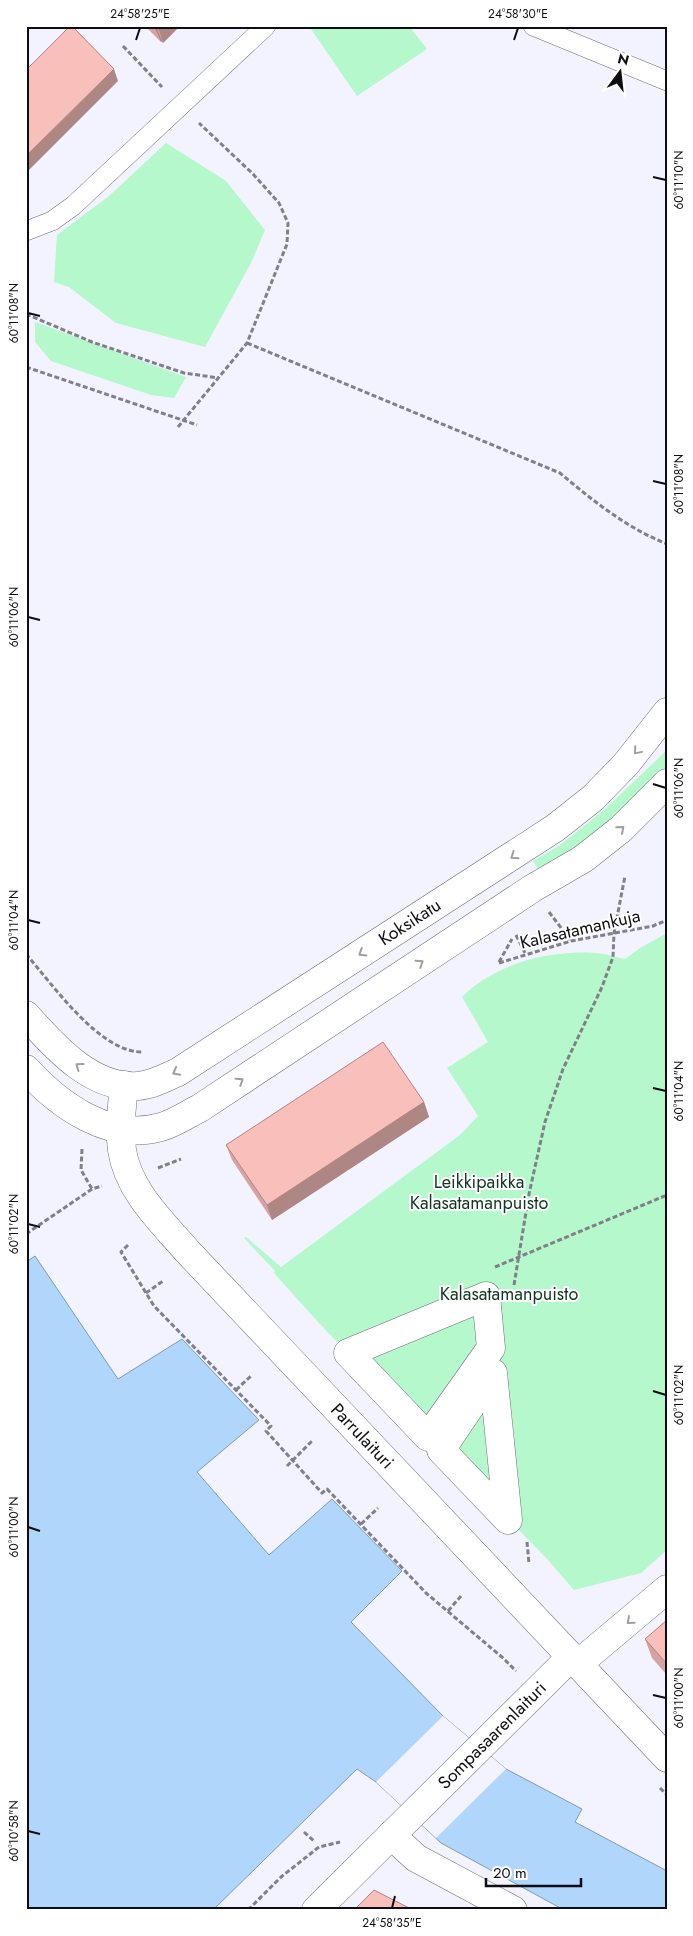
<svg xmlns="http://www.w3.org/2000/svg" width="693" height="1936" font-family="Jost,sans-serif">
<rect width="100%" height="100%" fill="#f3f2ff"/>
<!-- green -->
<g fill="#b5f8cb">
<polygon points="315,26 409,26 427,49 357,96 311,29"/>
<polygon points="166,143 226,181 265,230 251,263 205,347 116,323 69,287 54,282 57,235 109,196"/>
<polygon points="35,322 186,377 174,398 151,395 51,361 35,342"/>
<path d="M 667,750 L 667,765 C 631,808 586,841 539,871 L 533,861 L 560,845 L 604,810 Z"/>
<path d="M 667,933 L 667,1550 L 641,1573 L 574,1590 L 549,1561 L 318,1322 L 274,1273 L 275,1271 L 244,1238 L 246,1237 L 281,1267 L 460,1135 L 478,1116 L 447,1068 L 488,1042 L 462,997 C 495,964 549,950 594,953 C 604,953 615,957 625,959 L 640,948 Z"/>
</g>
<!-- water -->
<polygon fill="#b0d6fc" stroke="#7f9ab6" points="35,1256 118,1379 182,1339 259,1420 197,1472 269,1555 332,1499 402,1571 351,1622 443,1716 506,1769 582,1809 575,1822 667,1871 667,1910 564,1910 441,1843 376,1782 357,1769 213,1910 26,1910 26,1262"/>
<!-- pier -->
<polygon fill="#f3f2ff" points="443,1716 506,1769 436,1838 376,1782"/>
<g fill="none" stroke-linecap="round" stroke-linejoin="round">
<!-- service casing -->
<g stroke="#6f6f79" stroke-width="20">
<g id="service">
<polyline points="533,26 667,81"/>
<polyline points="26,231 52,221 73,206 266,26"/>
</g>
</g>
<!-- pedestrian casing -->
<g stroke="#6f6f79" stroke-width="29">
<g id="pedestrian">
<polygon points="486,1296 491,1348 428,1437 348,1353"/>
<polygon points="493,1373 508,1520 441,1450"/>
</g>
</g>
<!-- minor casing -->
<g stroke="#6f6f79" stroke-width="29">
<g id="minor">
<polyline points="578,1664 667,1589"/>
<polyline points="391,1835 416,1858 513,1910"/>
</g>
</g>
<!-- tertiary casing -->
<g stroke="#6f6f79" stroke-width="29">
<g id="tertiary">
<path id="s1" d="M 124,1085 C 122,1107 119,1128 122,1150 C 128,1191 163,1223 188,1252 L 667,1758"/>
<path id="s2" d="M 316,1910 L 571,1657"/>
</g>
</g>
<!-- secondary casing -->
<g stroke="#6f6f79" stroke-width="29">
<g id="secondary">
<path id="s3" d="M 26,1015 C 54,1046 91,1089 138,1086 C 152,1085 165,1078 178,1072 L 555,828 L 593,798 L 626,764 L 667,712"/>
<path d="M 26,1069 C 59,1105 109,1142 161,1127 C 175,1123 188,1114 200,1108 L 533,888 L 583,859 L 621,829 L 667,783"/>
</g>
</g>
<!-- path -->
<g stroke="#818089" stroke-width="3" stroke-dasharray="5 2.5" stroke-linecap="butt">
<polyline points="123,46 162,87"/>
<polyline points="26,314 92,342 184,373 219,378"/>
<path d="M 247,343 L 560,473 C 593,501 627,528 667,544"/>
<polyline points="26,367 197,425"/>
<polyline points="178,427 247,343 287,244 288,223 279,203 253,174 199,123"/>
<polyline points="549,912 571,941"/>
<polyline points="516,935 526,955"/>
<path d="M 26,954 C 53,985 100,1053 143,1052"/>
<polyline points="499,962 512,939"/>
<polyline points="499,963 571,941 653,926 667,920"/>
<polyline points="82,1149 81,1170 92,1189"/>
<polyline points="158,1168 181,1159"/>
<polyline points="26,1234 92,1189 102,1186"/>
<polyline points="128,1245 121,1252 154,1306 271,1426 266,1431 322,1493 327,1489 426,1593 503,1658 516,1671"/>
<polyline points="495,1267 667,1195"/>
<polyline points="514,1285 529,1194 545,1122 563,1069 602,987 613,957 614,933 625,876"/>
<polyline points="146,1293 163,1281"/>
<polyline points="236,1390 252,1375"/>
<polyline points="287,1466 313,1440"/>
<polyline points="361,1524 378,1508"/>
<polyline points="527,1542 529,1564"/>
<polyline points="448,1611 461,1596"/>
<polyline points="660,1788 667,1795"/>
<polyline points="304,1832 314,1841"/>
<polyline points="248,1910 281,1877 319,1847 340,1842"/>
</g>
<!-- service -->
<use href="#service" stroke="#fff" stroke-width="19"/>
<!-- pedestrian -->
<use href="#pedestrian" stroke="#fff" stroke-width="28"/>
<!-- minor -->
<use href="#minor" stroke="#fff" stroke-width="28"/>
<!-- tertiary -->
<use href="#tertiary" stroke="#fff" stroke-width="28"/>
<!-- secondary -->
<use href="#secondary" stroke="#fff" stroke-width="28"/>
</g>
<!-- wall -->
<g fill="#d5a4a1">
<polygon points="145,26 180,26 163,43 162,41 161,42"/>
<polygon points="424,1102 429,1117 272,1220 232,1160 226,1145"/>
<polygon points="667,1620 667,1675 652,1658 645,1639"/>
</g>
<!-- shaded-wall -->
<g fill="#ae8683">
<polygon points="163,26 180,26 163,43 159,30"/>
<polygon points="157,29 162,41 161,42 156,30"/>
<polygon points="114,69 118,81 26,173 26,156"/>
<polygon points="424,1102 429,1117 272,1220 267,1205"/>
</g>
<!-- building -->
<g fill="#f8bfbb" stroke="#ae8683">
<polygon points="70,26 72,26 114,69 26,156 26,70"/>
<polygon points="152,26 163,26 159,30 157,29 156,30"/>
<polygon points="383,1042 424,1102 267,1205 226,1145"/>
<polygon points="667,1620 667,1664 645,1639"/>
<polygon points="374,1890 413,1910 354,1910"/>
</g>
<!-- one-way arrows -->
<defs><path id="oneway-chevron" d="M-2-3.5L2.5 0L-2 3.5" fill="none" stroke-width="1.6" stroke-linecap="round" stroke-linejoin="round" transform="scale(1.25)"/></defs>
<g stroke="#9f9fa0">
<use href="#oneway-chevron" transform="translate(637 751) rotate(130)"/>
<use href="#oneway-chevron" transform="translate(621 829) rotate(-41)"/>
<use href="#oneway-chevron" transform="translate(514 856) rotate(146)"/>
<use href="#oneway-chevron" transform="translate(362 953) rotate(148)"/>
<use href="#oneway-chevron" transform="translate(420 963) rotate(-33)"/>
<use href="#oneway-chevron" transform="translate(79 1066) rotate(-144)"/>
<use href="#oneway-chevron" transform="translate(176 1072) rotate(152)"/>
<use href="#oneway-chevron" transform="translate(240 1081) rotate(-33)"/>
<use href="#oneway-chevron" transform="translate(630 1621) rotate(139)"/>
</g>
<!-- ticks -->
<path fill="none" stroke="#0e0e12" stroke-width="2" d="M 136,40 L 140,28M 514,40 L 518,28M 653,177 L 666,180M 28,313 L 40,316M 653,481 L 666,484M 28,617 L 40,620M 653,784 L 666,788M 28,920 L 40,923M 653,1088 L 666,1091M 28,1224 L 40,1227M 653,1391 L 666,1395M 28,1527 L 40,1531M 653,1695 L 666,1698M 28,1831 L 40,1834M 392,1908 L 395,1896"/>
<g text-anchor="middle" stroke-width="4" stroke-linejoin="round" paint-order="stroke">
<!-- street labels -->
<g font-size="18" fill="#0e0e12" stroke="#fff">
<text dy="6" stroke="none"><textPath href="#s3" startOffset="456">Koksikatu</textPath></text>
<text transform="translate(580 929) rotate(-13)" y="6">Kalasatamankuja</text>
<text dy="6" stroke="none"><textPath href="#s1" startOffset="442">Parrulaituri</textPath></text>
<text dy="6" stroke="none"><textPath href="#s2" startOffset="248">Sompasaarenlaituri</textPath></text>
</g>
<!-- park labels -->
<g font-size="18" fill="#123520" stroke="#fff">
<text x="479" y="1188">Leikkipaikka<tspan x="479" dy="21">Kalasatamanpuisto</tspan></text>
<text x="509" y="1300">Kalasatamanpuisto</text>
</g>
</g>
<!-- border -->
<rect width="693" height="1936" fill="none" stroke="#ffffff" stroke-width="55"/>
<!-- north arrow -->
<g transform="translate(620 72) rotate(15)" stroke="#ffffff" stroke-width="4" paint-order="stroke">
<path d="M0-4L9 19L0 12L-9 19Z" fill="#0e0e12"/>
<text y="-8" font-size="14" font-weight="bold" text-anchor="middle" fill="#0e0e12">N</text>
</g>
<!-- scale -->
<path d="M486 1878v8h95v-8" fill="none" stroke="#0e0e12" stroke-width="2.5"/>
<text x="493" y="1878" font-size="15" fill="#0e0e12" stroke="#ffffff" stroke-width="4" paint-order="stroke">20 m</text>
<rect x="28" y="28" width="638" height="1880" fill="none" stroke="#0e0e12" stroke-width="2"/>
<g font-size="12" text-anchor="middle" fill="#0e0e12">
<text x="140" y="18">24°58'25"E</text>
<text x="518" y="18">24°58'30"E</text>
<text transform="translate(679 180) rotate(-90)" y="4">60°11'10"N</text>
<text transform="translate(14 313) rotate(-90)" y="4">60°11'08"N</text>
<text transform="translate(679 484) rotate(-90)" y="4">60°11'08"N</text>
<text transform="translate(14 617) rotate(-90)" y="4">60°11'06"N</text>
<text transform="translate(679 788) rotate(-90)" y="4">60°11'06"N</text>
<text transform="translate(14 920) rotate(-90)" y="4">60°11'04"N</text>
<text transform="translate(679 1091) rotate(-90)" y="4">60°11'04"N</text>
<text transform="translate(14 1224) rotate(-90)" y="4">60°11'02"N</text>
<text transform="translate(679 1395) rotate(-90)" y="4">60°11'02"N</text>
<text transform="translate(14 1527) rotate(-90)" y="4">60°11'00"N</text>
<text transform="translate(679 1698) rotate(-90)" y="4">60°11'00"N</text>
<text transform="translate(14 1831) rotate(-90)" y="4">60°10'58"N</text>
<text x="392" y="1927">24°58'35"E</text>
</g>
</svg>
